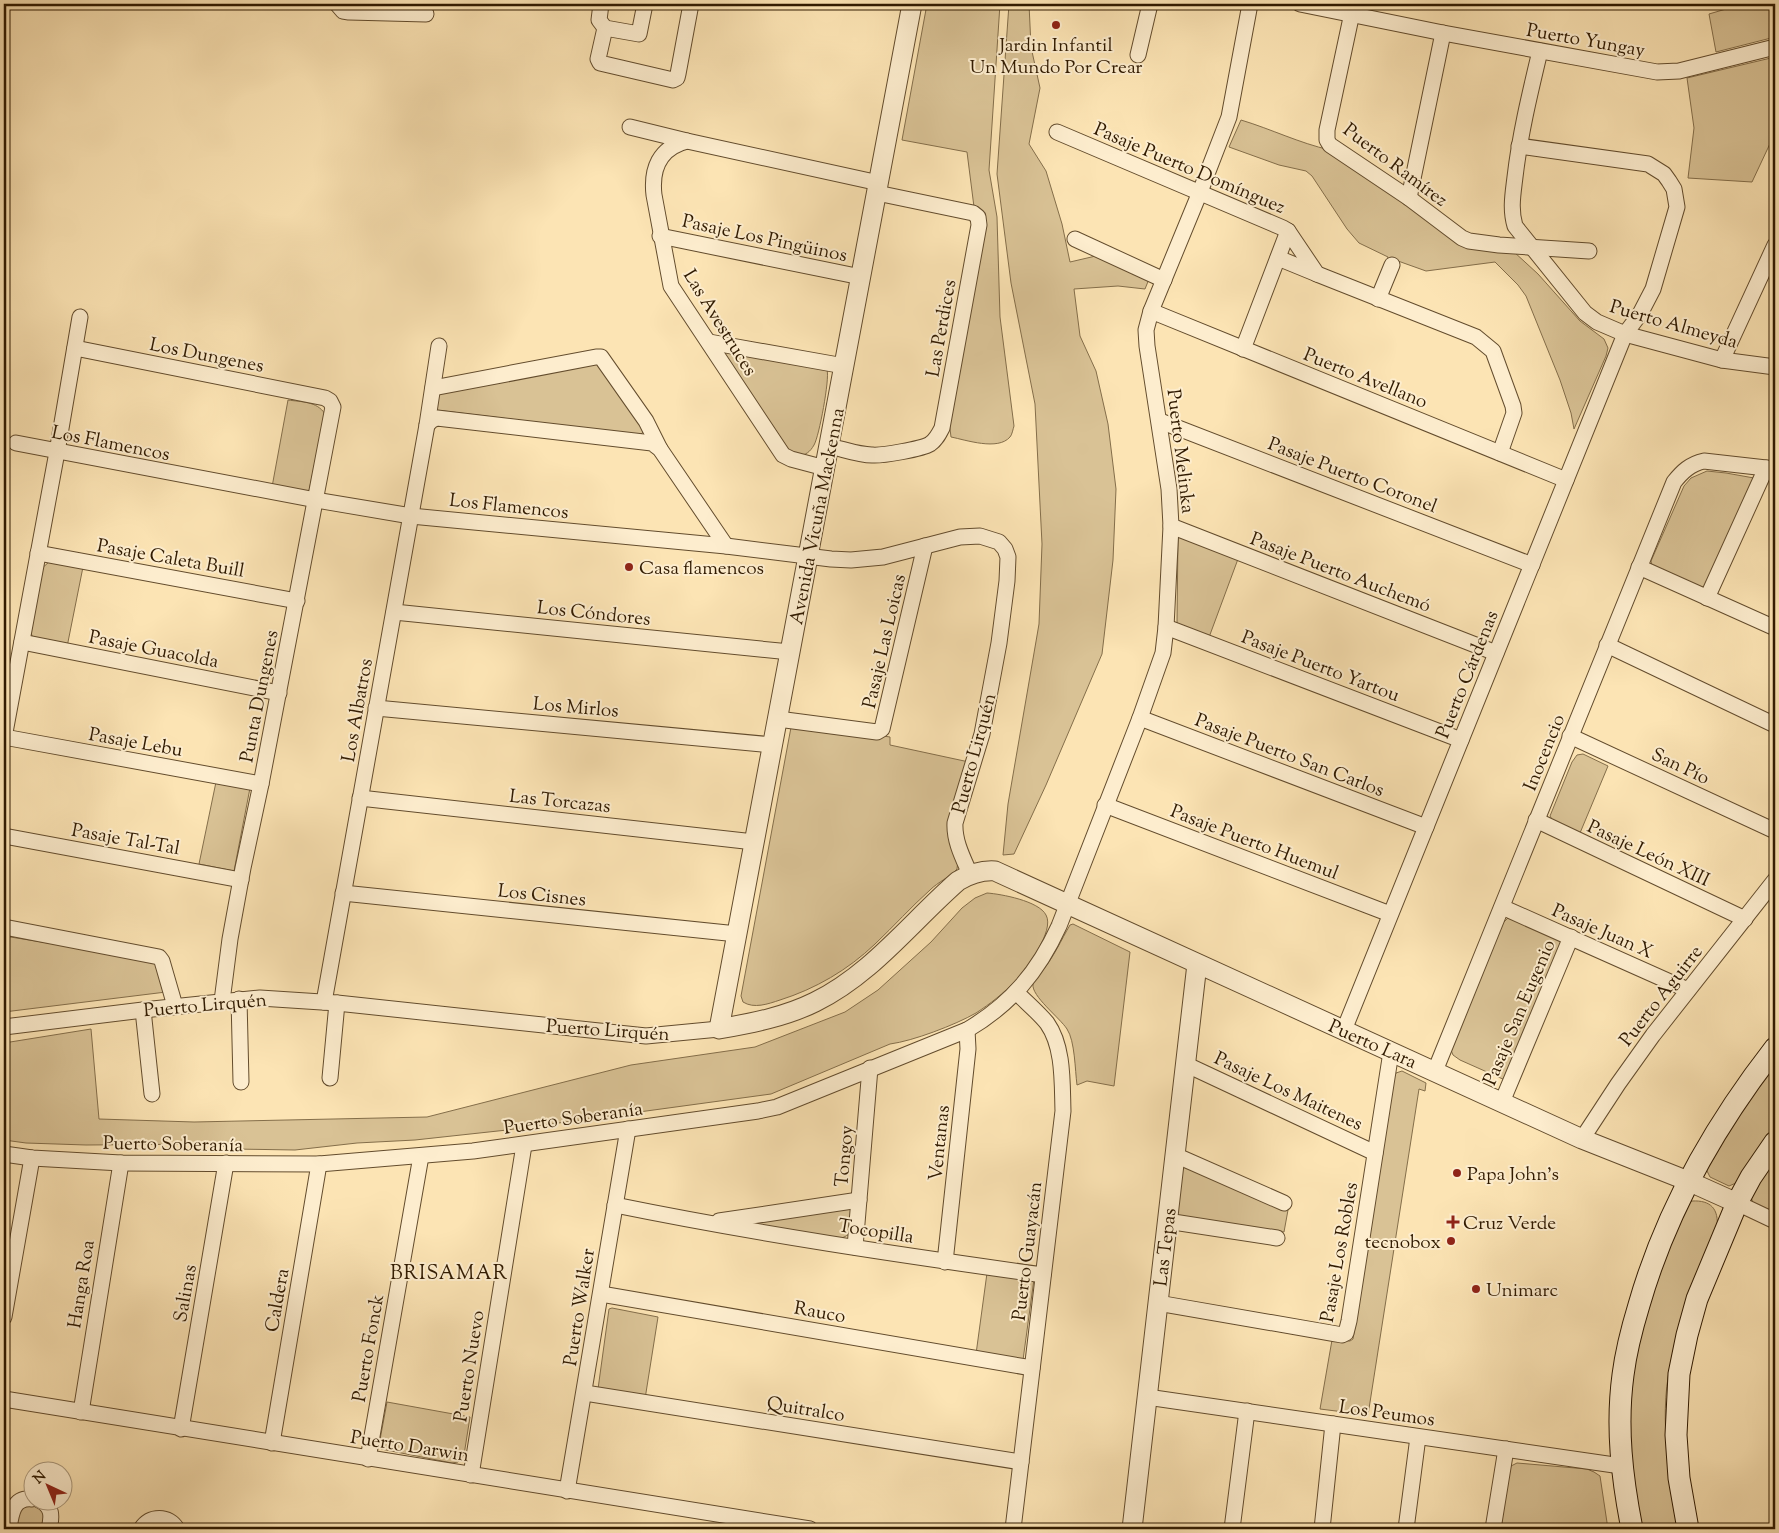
<svg xmlns="http://www.w3.org/2000/svg" width="1779" height="1533" font-family="'Sorts Mill Goudy',serif">
<rect width="100%" height="100%" fill="#fce4b4"/>
<filter id="stains"><feTurbulence type="fractalNoise" baseFrequency=".004" numOctaves="4"/><feColorMatrix values="0 0 0 0 .2 0 0 0 0 .09 0 0 0 0 .02 0 0 0 .5 -.17"/></filter>
<radialGradient id="worn" r=".72"><stop offset=".6" stop-color="#630" stop-opacity="0"/><stop offset="1" stop-color="#630" stop-opacity=".3"/></radialGradient>
<!-- green -->
<g fill="#d9c295" stroke="#846e4a">
<path d="M 927,4 L 1000,4 L 989,170 L 997,217 L 1000,317 L 1014,426 C 1013,429 1012,435 1010,437 C 998,451 966,440 951,437 L 949,421 L 974,207 L 967,152 L 902,140 Z"/>
<polygon points="1009,4 1029,4 1031,47 1040,88 1029,144 1046,171 1062,224 1070,262 1100,255 1149,279 1145,289 1118,286 1074,289 1080,336 1096,371 1108,424 1116,489 1113,560 1102,654 1046,785 1014,854 1003,855 1008,804 1039,624 1042,544 1035,404 1011,283 997,174"/>
<polygon points="1743,4 1775,4 1775,37 1716,52 1709,14"/>
<polygon points="1775,57 1775,133 1752,182 1688,178 1694,128 1687,78"/>
<path d="M 1241,120 C 1271,129 1299,143 1330,150 L 1445,231 L 1513,251 L 1538,274 L 1580,321 L 1604,339 L 1608,348 L 1606,356 L 1574,429 L 1571,413 L 1560,380 L 1526,296 L 1518,285 L 1495,262 L 1426,271 L 1398,261 L 1386,263 L 1388,257 L 1359,243 L 1347,229 L 1312,176 L 1306,171 L 1279,165 L 1229,147 Z"/>
<path d="M 722,351 L 827,370 C 830,378 819,437 814,445 C 810,452 806,455 798,456 L 789,450 Z"/>
<polygon points="595,363 606,369 644,429 643,432 640,435 436,410 437,398 441,393"/>
<path d="M 288,400 C 301,402 317,401 325,414 L 309,491 L 272,487 Z"/>
<polygon points="1707,471 1726,473 1754,478 1708,582 1704,587 1697,588 1652,566 1651,561 1684,486 1691,478"/>
<polygon points="1178,536 1238,559 1208,640 1177,623"/>
<polygon points="49,562 83,567 67,647 33,638 31,633 41,569"/>
<path d="M 792,722 L 890,737 L 890,745 L 969,762 L 957,869 C 950,877 938,882 930,890 C 911,907 894,926 875,944 C 848,970 815,989 780,1000 C 768,1004 754,1009 743,1002 L 741,996 Z"/>
<polygon points="1583,754 1608,766 1580,833 1553,821 1550,816 1572,762 1577,755"/>
<polygon points="216,782 250,788 234,871 199,864"/>
<path d="M 987,893 C 1001,894 1039,901 1046,915 C 1055,931 1026,969 1015,981 C 1004,993 990,1004 976,1013 C 955,1025 913,1041 890,1044 L 771,1094 L 507,1130 L 415,1140 L 357,1143 L 295,1150 L 234,1149 L 215,1144 L 86,1145 L 26,1143 L 4,1140 L 4,1043 L 91,1029 L 99,1119 L 194,1122 L 427,1117 L 631,1065 L 755,1047 L 845,1012 L 878,990 L 931,942 L 962,908 L 975,898 Z"/>
<polygon points="1509,917 1565,941 1505,1080 1460,1060 1453,1055 1451,1050 1501,925"/>
<path d="M 1073,924 L 1130,952 L 1114,1086 L 1087,1081 L 1077,1085 C 1075,1070 1075,1041 1067,1029 C 1060,1018 1031,996 1033,984 C 1034,979 1039,975 1042,971 C 1054,957 1061,940 1070,925 Z"/>
<polygon points="4,936 149,959 156,965 166,992 4,1012"/>
<polygon points="1775,1060 1775,1125 1736,1183 1729,1186 1710,1177 1706,1169 1708,1163"/>
<polygon points="1402,1071 1426,1083 1425,1091 1419,1089 1368,1415 1320,1409 1332,1340 1350,1341 1353,1339 1393,1080 1396,1073"/>
<polygon points="1775,1155 1775,1213 1753,1203 1751,1197"/>
<polygon points="1183,1166 1288,1210 1284,1232 1181,1219 1176,1213"/>
<path d="M 1692,1201 C 1711,1200 1719,1209 1717,1228 C 1707,1257 1697,1286 1687,1315 C 1682,1328 1676,1341 1673,1354 C 1657,1412 1669,1472 1680,1529 L 1641,1529 L 1627,1451 L 1632,1368 L 1647,1303 L 1687,1204 Z"/>
<polygon points="850,1207 852,1211 850,1234 840,1239 733,1223"/>
<polygon points="987,1273 1034,1279 1023,1360 976,1354"/>
<polygon points="612,1308 658,1317 645,1399 598,1389 609,1309"/>
<polygon points="387,1402 470,1417 464,1455 458,1462 452,1463 381,1449 379,1445"/>
<polygon points="1517,1463 1587,1469 1594,1472 1600,1476 1608,1529 1499,1529 1507,1472 1511,1466"/>
<polygon points="24,1505 38,1505 46,1513 45,1529 14,1529 16,1512"/>
</g>
<g fill="none" stroke-linecap="round" stroke-linejoin="round">
<!-- minor casing -->
<g stroke="#634c2d" stroke-width="17">
<g id="minor">
<polyline points="337,4 343,11 349,12 426,14"/>
<polyline points="601,4 599,20 605,28 639,34 645,4"/>
<polyline points="1300,4 1443,33 1657,72 1679,71 1775,47"/>
<polyline points="1352,13 1327,130 1327,140 1330,145 1409,198 1462,238 1469,241 1499,245 1589,251"/>
<polyline points="605,28 598,59 600,63 673,80 677,78 678,74 691,4"/>
<path d="M 1540,51 C 1530,93 1520,134 1515,177 C 1513,194 1510,209 1515,226 L 1585,313 L 1597,322 L 1625,334 L 1722,360 L 1775,367"/>
<polyline points="1138,55 1150,4"/>
<polyline points="630,127 687,141"/>
<polyline points="1057,132 1283,228 1288,231 1317,274 1476,337 1493,351 1513,406 1514,413 1500,453"/>
<polyline points="1409,198 1443,33"/>
<polyline points="660,236 861,277"/>
<polyline points="1075,239 1164,280"/>
<polyline points="1278,258 1317,274"/>
<polyline points="1378,299 1392,265"/>
<polyline points="1151,311 1566,480"/>
<polyline points="709,342 844,366"/>
<polyline points="75,348 325,398 330,401 333,407 261,784 243,868 230,939 222,1001"/>
<polyline points="1243,349 1288,231"/>
<polyline points="1722,360 1775,245"/>
<polyline points="433,388 596,357 601,357 646,421 660,449"/>
<polyline points="1160,421 1532,565"/>
<polyline points="427,425 432,420 437,418 652,443 660,449 726,546"/>
<path d="M 16,443 L 316,500 L 411,516 L 726,546 L 831,559 L 851,560 L 883,557 L 960,537 L 980,536 L 999,542 L 1005,549 L 1008,557 L 1007,581 L 999,643 L 982,734 L 955,823 C 954,841 963,858 970,874"/>
<path d="M 829,446 C 843,449 858,455 872,455 C 881,456 922,449 930,444 C 936,440 939,434 942,428 L 979,225 L 978,217 L 973,213 L 877,193"/>
<path d="M 825,468 L 791,459 L 783,455 L 671,286 L 654,195 C 651,169 659,148 687,141 L 879,183"/>
<polyline points="1171,526 1496,653"/>
<polyline points="38,553 297,601"/>
<polyline points="1639,567 1775,628"/>
<polyline points="1707,598 1766,468"/>
<polyline points="394,612 790,652"/>
<polyline points="1166,627 1461,740"/>
<polyline points="22,642 279,693"/>
<polyline points="1607,645 1775,725"/>
<polyline points="376,708 773,745"/>
<polyline points="1140,718 1426,827"/>
<polyline points="778,719 877,732 882,729 925,546"/>
<polyline points="1570,736 1775,831"/>
<polyline points="4,737 261,784"/>
<polyline points="4,738 57,452 80,317"/>
<polyline points="360,798 754,842"/>
<polyline points="1105,805 1390,914"/>
<polyline points="1536,820 1745,919"/>
<polyline points="4,836 241,880"/>
<polyline points="343,893 737,934"/>
<polyline points="1502,907 1688,990"/>
<polyline points="4,927 159,957 162,961 175,1006"/>
<polyline points="239,999 241,1082"/>
<polyline points="324,1002 427,425 439,346"/>
<polyline points="143,1010 152,1094"/>
<polyline points="4,1027 143,1010 260,998 337,1003 646,1036 719,1029"/>
<polyline points="1344,1030 1625,334 1640,314 1653,289 1677,207 1674,189 1669,181 1664,174 1648,164 1519,146"/>
<polyline points="1185,1064 1375,1153"/>
<path d="M 1435,1071 L 1674,482 C 1682,472 1690,464 1704,461 L 1775,469"/>
<polyline points="330,1078 337,1003"/>
<polyline points="1502,1102 1571,937"/>
<polyline points="1582,1139 1618,1084 1653,1035 1775,880"/>
<path d="M 4,1154 L 32,1158 L 121,1163 L 319,1164 L 473,1151 L 758,1111 L 777,1107 L 967,1030 C 1011,1004 1038,972 1059,926 L 1140,718 L 1163,653 L 1166,627 L 1171,526 L 1169,489 L 1147,346 L 1146,330 L 1151,311 L 1200,192 L 1229,117 L 1250,4"/>
<polyline points="1175,1155 1284,1203"/>
<polyline points="1737,1203 1775,1221"/>
<path d="M 615,1205 C 757,1234 900,1255 1043,1275"/>
<polyline points="719,1221 859,1200"/>
<polyline points="1167,1221 1277,1238"/>
<polyline points="855,1247 870,1068"/>
<polyline points="945,1262 968,1049 967,1030"/>
<polyline points="601,1294 1032,1368"/>
<polyline points="1158,1303 1331,1333 1342,1335 1346,1333 1349,1321 1391,1052"/>
<polyline points="4,1317 32,1158"/>
<polyline points="585,1393 1021,1462"/>
<polyline points="1147,1397 1621,1466"/>
<polyline points="4,1399 810,1529"/>
<polyline points="81,1412 121,1163"/>
<polyline points="181,1429 226,1163"/>
<polyline points="272,1443 319,1164"/>
<polyline points="368,1459 421,1156"/>
<polyline points="471,1475 524,1145"/>
<polyline points="567,1491 628,1129"/>
<path d="M 39,1500 C 53,1506 52,1517 49,1529"/>
<path d="M 9,1529 C 11,1514 13,1497 32,1499"/>
<path d="M 141,1529 C 150,1515 169,1515 177,1529"/>
<path d="M 1013,1529 L 1063,1111 C 1062,1083 1064,1047 1047,1023 C 1038,1012 1026,1002 1016,992"/>
<polyline points="1232,1529 1247,1411"/>
<polyline points="1322,1529 1333,1424"/>
<polyline points="1406,1529 1418,1437"/>
<polyline points="1493,1529 1506,1449"/>
</g>
</g>
<!-- tertiary casing -->
<g stroke="#634c2d" stroke-width="21">
<g id="tertiary">
<path d="M 912,4 L 719,1029 C 752,1023 785,1017 815,1002 C 872,974 911,922 958,881 C 970,874 981,870 995,871 L 1582,1139 L 1688,1181 L 1737,1203"/>
<polyline points="1132,1529 1197,964"/>
</g>
</g>
<!-- secondary casing -->
<g stroke="#301a00" stroke-width="23">
<g id="secondary">
<path d="M 1632,1529 C 1622,1478 1616,1427 1623,1375 C 1626,1351 1632,1328 1639,1305 C 1666,1211 1715,1125 1775,1048"/>
<polyline points="1688,1529 1679,1478 1676,1435 1679,1374 1687,1335 1697,1299 1737,1203 1751,1177 1775,1142"/>
</g>
</g>
<!-- minor -->
<use href="#minor" stroke="#fdedce" stroke-width="15"/>
<!-- tertiary -->
<use href="#tertiary" stroke="#fdedce" stroke-width="19"/>
<!-- secondary -->
<use href="#secondary" stroke="#fdedce" stroke-width="21"/>
</g>
<!-- markers -->
<g fill="#8f2418" stroke="#fdedce" stroke-width="2">
<circle cx="1056" cy="25" r="5"/>
<circle cx="629" cy="567" r="5"/>
<circle cx="1457" cy="1173" r="5"/>
<path d="M1450.5 1214.5h5v5h5v5h-5v5h-5v-5h-5v-5h5z"/>
<circle cx="1451" cy="1241" r="5"/>
<circle cx="1476" cy="1289" r="5"/>
</g>
<g text-anchor="middle" stroke-width="4" stroke-linejoin="round" paint-order="stroke">
<!-- street labels -->
<g font-size="19" fill="#301a00" stroke="#fdedce">
<text transform="translate(1586 39) rotate(10)" y="7">Puerto Yungay</text>
<text transform="translate(1396 164) rotate(37)" y="7">Puerto Ramírez</text>
<text transform="translate(1190 167) rotate(23)" y="7">Pasaje Puerto Domínguez</text>
<text transform="translate(765 237) rotate(12)" y="7">Pasaje Los Pingüinos</text>
<text transform="translate(721 322) rotate(58)" y="7">Las Avestruces</text>
<text transform="translate(1674 323) rotate(16)" y="7">Puerto Almeyda</text>
<text transform="translate(940 328) rotate(-80)" y="7">Las Perdices</text>
<text transform="translate(207 354) rotate(11)" y="7">Los Dungenes</text>
<text transform="translate(1366 377) rotate(22)" y="7">Puerto Avellano</text>
<text transform="translate(111 442) rotate(11)" y="7">Los Flamencos</text>
<text transform="translate(1182 451) rotate(83)" y="7">Puerto Melinka</text>
<text transform="translate(1353 474) rotate(21)" y="7">Pasaje Puerto Coronel</text>
<text transform="translate(509 505) rotate(6)" y="7">Los Flamencos</text>
<text transform="translate(816 516) rotate(-79)" y="7">Avenida Vicuña Mackenna</text>
<text transform="translate(171 557) rotate(10)" y="7">Pasaje Caleta Buill</text>
<text transform="translate(1341 571) rotate(21)" y="7">Pasaje Puerto Auchemó</text>
<text transform="translate(594 612) rotate(6)" y="7">Los Cóndores</text>
<text transform="translate(883 641) rotate(-77)" y="7">Pasaje Las Loicas</text>
<text transform="translate(154 648) rotate(11)" y="7">Pasaje Guacolda</text>
<text transform="translate(1321 665) rotate(21)" y="7">Pasaje Puerto Yartou</text>
<text transform="translate(1466 674) rotate(-68)" y="7">Puerto Cárdenas</text>
<text transform="translate(258 696) rotate(-79)" y="7">Punta Dungenes</text>
<text transform="translate(576 706) rotate(5)" y="7">Los Mirlos</text>
<text transform="translate(356 710) rotate(-80)" y="7">Los Albatros</text>
<text transform="translate(136 741) rotate(10)" y="7">Pasaje Lebu</text>
<text transform="translate(1543 752) rotate(-68)" y="7">Inocencio</text>
<text transform="translate(973 753) rotate(-75)" y="7">Puerto Lirquén</text>
<text transform="translate(1290 754) rotate(21)" y="7">Pasaje Puerto San Carlos</text>
<text transform="translate(1681 765) rotate(25)" y="7">San Pío</text>
<text transform="translate(560 800) rotate(6)" y="7">Las Torcazas</text>
<text transform="translate(126 838) rotate(10)" y="7">Pasaje Tal-Tal</text>
<text transform="translate(1255 841) rotate(21)" y="7">Pasaje Puerto Huemul</text>
<text transform="translate(1649 852) rotate(25)" y="7">Pasaje León XIII</text>
<text transform="translate(542 894) rotate(6)" y="7">Los Cisnes</text>
<text transform="translate(1603 930) rotate(24)" y="7">Pasaje Juan X</text>
<text transform="translate(1660 995) rotate(-52)" y="7">Puerto Aguirre</text>
<text transform="translate(205 1004) rotate(-5)" y="7">Puerto Lirquén</text>
<text transform="translate(1518 1012) rotate(-67)" y="7">Pasaje San Eugenio</text>
<text transform="translate(608 1029) rotate(4)" y="7">Puerto Lirquén</text>
<text transform="translate(1373 1043) rotate(24)" y="7">Puerto Lara</text>
<text transform="translate(1289 1090) rotate(25)" y="7">Pasaje Los Maitenes</text>
<text transform="translate(573 1117) rotate(-8)" y="7">Puerto Soberanía</text>
<text transform="translate(173 1143) rotate(1)" y="7">Puerto Soberanía</text>
<text transform="translate(938 1143) rotate(-84)" y="7">Ventanas</text>
<text transform="translate(843 1156) rotate(-85)" y="7">Tongoy</text>
<text transform="translate(876 1230) rotate(9)" y="7">Tocopilla</text>
<text transform="translate(1164 1247) rotate(-83)" y="7">Las Tepas</text>
<text transform="translate(1026 1251) rotate(-83)" y="7">Puerto Guayacán</text>
<text transform="translate(1338 1252) rotate(-80)" y="7">Pasaje Los Robles</text>
<text transform="translate(80 1284) rotate(-81)" y="7">Hanga Roa</text>
<text transform="translate(184 1293) rotate(-80)" y="7">Salinas</text>
<text transform="translate(276 1300) rotate(-80)" y="7">Caldera</text>
<text transform="translate(578 1307) rotate(-81)" y="7">Puerto Walker</text>
<text transform="translate(820 1311) rotate(10)" y="7">Rauco</text>
<text transform="translate(367 1348) rotate(-80)" y="7">Puerto Fonck</text>
<text transform="translate(468 1366) rotate(-81)" y="7">Puerto Nuevo</text>
<text transform="translate(806 1408) rotate(9)" y="7">Quitralco</text>
<text transform="translate(1387 1412) rotate(8)" y="7">Los Peumos</text>
<text transform="translate(410 1445) rotate(9)" y="7">Puerto Darwin</text>
</g>
<!-- poi labels -->
<g font-size="19" fill="#301a00" stroke="#fdedce" text-anchor="start">
<text x="1056" y="51" text-anchor="middle">Jardin Infantil<tspan x="1056" dy="22">Un Mundo Por Crear</tspan></text>
<text x="639" y="574">Casa flamencos</text>
<text x="1467" y="1180">Papa John's</text>
<text x="1463" y="1229">Cruz Verde</text>
<text x="1441" y="1248" text-anchor="end">tecnobox</text>
<text x="1486" y="1296">Unimarc</text>
</g>
<!-- neighbourhood labels -->
<g font-size="20" letter-spacing="1" fill="#301a00" stroke="#fdedce">
<text x="449" y="1279">BRISAMAR</text>
</g>
</g>
<!-- margin -->
<rect width="1779" height="1533" fill="none" stroke="#fce4b4" stroke-width="20"/>
<rect x="5" y="5" width="1769" height="1523" fill="none" stroke="#301a00" stroke-width="2.5"/>
<rect x="10" y="10" width="1759" height="1513" fill="none" stroke="#301a00"/>
<!-- north arrow -->
<g transform="translate(48 1486) rotate(316)"><circle r="24" fill="#fdedce" stroke="#ab997c"/>
<path d="M0-4L9 19L0 12L-9 19Z" fill="#8f2418"/>
<text y="-8" font-size="14" font-weight="bold" text-anchor="middle" fill="#301a00">N</text>
</g>
<rect width="100%" height="100%" filter="url(#stains)"/>
<rect width="100%" height="100%" fill="url(#worn)"/>
</svg>
